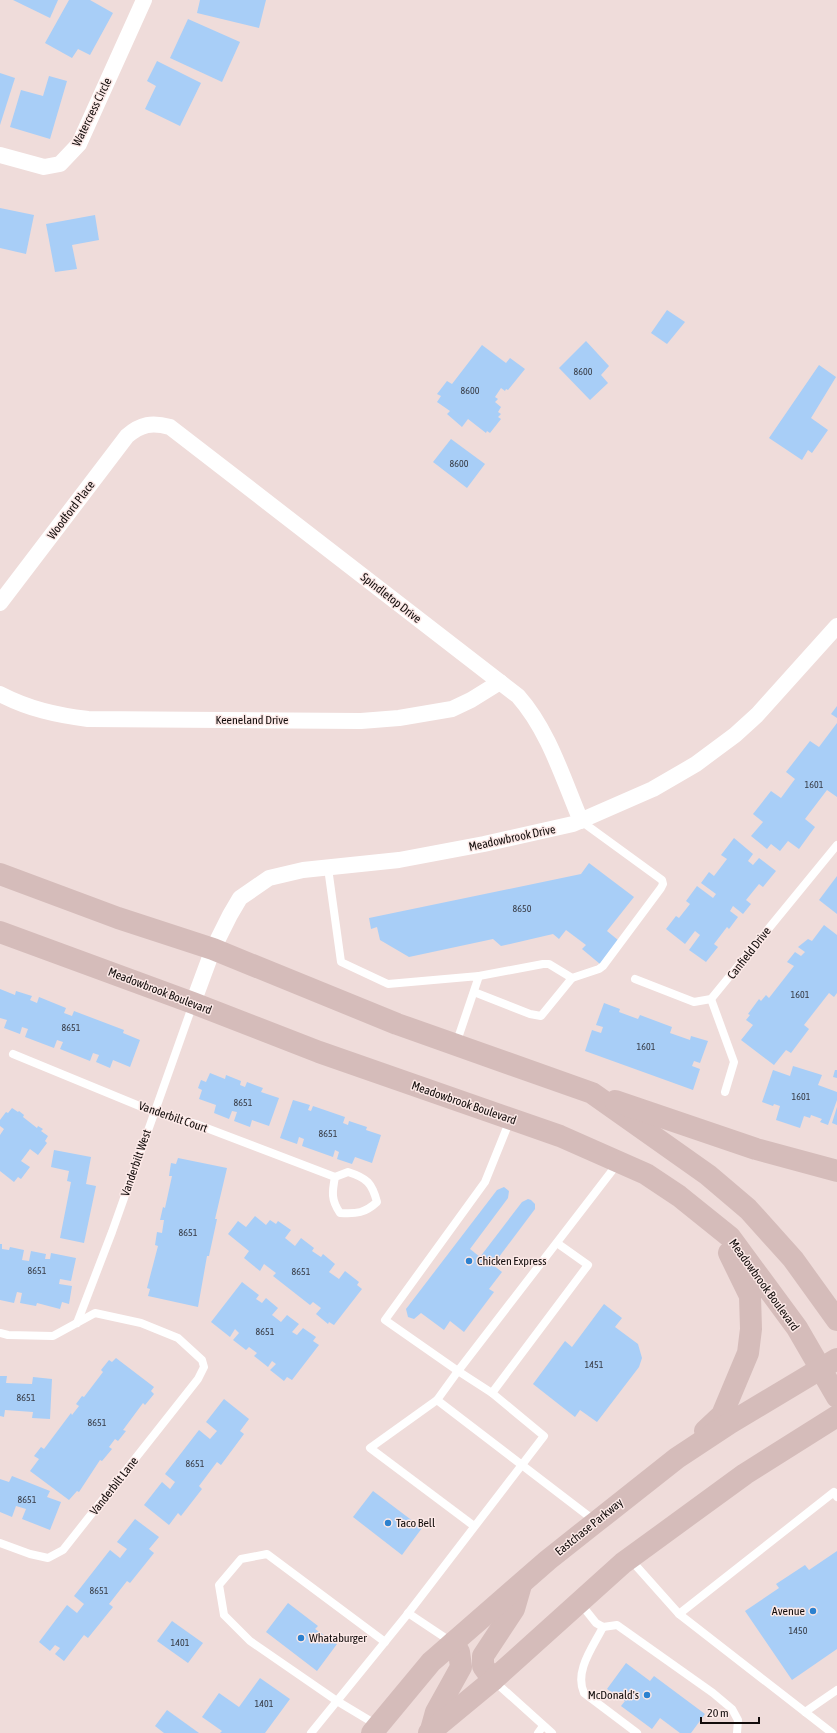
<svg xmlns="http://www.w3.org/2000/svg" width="837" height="1733" font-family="'Asap Condensed',sans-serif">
<rect width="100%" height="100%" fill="#efdcda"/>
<!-- building -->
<g fill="#a8cef7">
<polygon points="13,0 58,0 50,18"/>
<polygon points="69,0 90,0 113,13 90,55 78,49 72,58 45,43"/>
<polygon points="200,0 266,0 259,28 197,13"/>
<polygon points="188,19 240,42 222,82 170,58"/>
<polygon points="157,61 201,83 180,126 145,109 156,86 147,81"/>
<polygon points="0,73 15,78 0,125"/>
<polygon points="49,76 67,81 50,139 10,127 21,90 43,96"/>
<polygon points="0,208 34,215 26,254 0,248"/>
<polygon points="95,215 99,240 72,245 77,269 55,272 46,224"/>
<polygon points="667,310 685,322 667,344 651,333"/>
<polygon points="586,341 609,366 601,375 608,383 590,400 559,368"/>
<polygon points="482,345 506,363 510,358 525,369 508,390 506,389 505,391 501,388 495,397 498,399 495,402 501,407 498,412 501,414 498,417 501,419 490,433 487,431 486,433 468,419 462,427 447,414 450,411 437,402 441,396 437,394 447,381 452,384"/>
<polygon points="819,365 836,377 811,418 828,430 812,453 808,450 802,460 769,438"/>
<polygon points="451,439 485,464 467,488 433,462"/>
<polygon points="837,706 837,718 831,714"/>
<polygon points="837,723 837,797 827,790 805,819 815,827 799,849 788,841 780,851 771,844 767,849 751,836 763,822 753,814 771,791 781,798 795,779 786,772 810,741 819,747"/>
<polygon points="734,838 753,854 748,861 753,865 759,858 776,871 763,887 759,884 746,900 751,904 743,914 733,906 730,911 738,917 729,929 727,927 714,944 718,947 706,962 689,950 700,935 695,931 685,944 666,929 676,916 679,918 690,904 686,901 697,886 713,898 716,894 701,883 709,872 714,876 727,859 721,855"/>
<polygon points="589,863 634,897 607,931 618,940 600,964 582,949 586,945 566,930 559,939 553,934 501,946 493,939 409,957 380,940 377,927 371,929 369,918 581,874"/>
<polygon points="837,876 837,914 819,900"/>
<polygon points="824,925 837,935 837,993 834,997 829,993 804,1025 809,1029 791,1053 786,1050 774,1065 741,1040 753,1025 746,1020 750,1015 748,1014 759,999 761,1001 766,995 769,998 794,966 787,962 795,952 801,956 805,952 798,947 808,939 812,941"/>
<polygon points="0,989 15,995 16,991 32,996 30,1000 37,1003 39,997 66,1008 64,1013 72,1016 74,1011 124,1030 123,1033 140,1040 130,1067 113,1060 110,1068 96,1062 99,1055 93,1053 90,1061 60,1049 63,1042 57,1040 54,1048 25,1037 28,1029 22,1027 20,1034 4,1028 7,1020 0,1018"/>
<polygon points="604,1003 620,1009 619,1012 638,1019 640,1015 672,1027 670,1033 690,1040 691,1036 708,1041 700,1063 694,1061 692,1066 700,1069 693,1090 585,1051 592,1030 601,1033 603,1027 596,1025"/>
<polygon points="793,1066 822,1075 818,1085 837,1092 837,1100 828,1125 820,1122 822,1119 811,1115 810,1118 804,1116 800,1128 776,1120 780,1106 774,1104 773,1106 762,1102 773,1070 790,1076"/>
<polygon points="835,1070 837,1070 837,1078 833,1077"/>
<polygon points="210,1073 225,1079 226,1075 241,1081 240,1085 245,1087 247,1082 263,1088 261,1092 279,1098 269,1126 252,1120 250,1127 234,1121 237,1112 232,1111 229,1119 214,1113 216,1105 199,1099 202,1090 198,1088 201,1080 206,1082"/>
<polygon points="293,1100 310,1105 308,1110 311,1111 313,1106 345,1117 343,1123 348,1125 349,1121 367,1127 366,1130 381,1135 372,1163 355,1157 352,1164 337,1159 339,1152 335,1150 333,1157 302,1146 304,1139 299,1137 297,1144 280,1138"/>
<polygon points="837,1107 837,1125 832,1123"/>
<polygon points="12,1108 18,1112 19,1111 24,1115 23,1117 37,1128 38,1126 43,1129 41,1131 48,1136 45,1141 47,1143 38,1155 30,1149 21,1161 30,1167 21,1179 18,1177 14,1182 0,1171 0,1135 4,1129 0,1126 0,1120 6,1112 8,1113"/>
<polygon points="54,1150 91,1157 86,1184 96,1186 84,1243 60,1238 71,1182 67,1181 69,1171 51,1167"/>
<polygon points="178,1158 227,1168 215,1219 217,1219 209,1256 207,1256 198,1307 148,1296 150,1289 147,1288 158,1246 155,1245 157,1232 162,1233 164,1220 160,1220 163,1207 165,1208 172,1176 169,1176 171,1163 176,1164"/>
<polygon points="504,1187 509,1191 508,1198 470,1249 480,1257 522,1202 528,1199 531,1200 535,1204 535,1209 493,1265 502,1272 489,1289 494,1292 464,1332 450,1321 444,1330 421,1313 414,1319 408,1317 406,1309 497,1190"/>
<polygon points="255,1216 266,1225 270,1220 276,1224 278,1221 291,1230 285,1238 295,1246 301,1238 314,1248 312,1251 321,1257 323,1254 335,1264 329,1272 339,1279 345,1271 359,1282 357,1285 362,1289 334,1325 329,1322 328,1324 316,1314 321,1308 313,1302 310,1305 273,1276 276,1273 264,1264 260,1271 244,1258 249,1251 228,1234 238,1221 246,1227"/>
<polygon points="0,1244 2,1244 2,1249 9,1250 10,1247 24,1250 22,1260 29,1261 31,1251 46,1254 45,1259 50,1259 51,1253 76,1258 71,1281 60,1279 59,1284 72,1286 69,1304 62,1302 60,1309 37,1303 36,1306 20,1303 22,1293 17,1292 14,1303 0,1300"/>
<polygon points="242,1282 259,1295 256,1299 262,1303 266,1298 278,1308 272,1315 281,1322 287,1315 299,1324 292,1332 297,1335 303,1328 316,1337 313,1341 319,1345 292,1380 287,1377 284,1381 270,1370 276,1364 272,1361 268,1367 254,1356 257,1353 249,1347 246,1350 233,1340 239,1333 235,1329 230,1337 211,1322"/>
<polygon points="604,1304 622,1318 615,1327 638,1344 642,1358 639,1367 597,1422 580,1410 575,1417 533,1384 565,1341 572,1347"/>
<polygon points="116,1358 154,1387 151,1391 154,1394 145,1405 143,1403 123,1430 126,1431 118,1441 115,1439 109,1447 112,1449 102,1461 100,1460 79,1492 77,1491 69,1500 30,1471 39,1459 34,1456 41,1447 44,1449 71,1413 72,1415 79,1406 76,1404 82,1396 84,1397 103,1372 101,1370 109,1360 112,1362"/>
<polygon points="0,1376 7,1376 6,1383 32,1384 33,1377 52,1379 50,1419 32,1418 33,1412 5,1410 4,1417 0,1416"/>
<polygon points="224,1399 249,1419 240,1431 244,1434 221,1465 217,1462 199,1486 202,1489 181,1516 178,1513 169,1525 144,1505 162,1482 170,1489 175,1482 165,1474 199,1430 210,1439 217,1431 206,1422"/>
<polygon points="12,1476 50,1491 47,1497 61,1502 50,1530 22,1519 26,1509 16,1506 12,1517 0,1512 0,1479 9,1482"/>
<polygon points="373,1491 422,1528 402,1555 353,1517"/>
<polygon points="135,1519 159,1537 149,1549 154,1553 130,1583 127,1581 109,1604 113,1607 88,1638 84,1635 64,1661 55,1654 60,1648 55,1645 50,1651 39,1642 67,1605 77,1613 84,1604 74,1596 110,1550 120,1558 127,1549 117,1542"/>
<polygon points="837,1551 837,1649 792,1680 745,1611 779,1588 776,1584 805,1565 809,1570"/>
<polygon points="288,1603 318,1626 315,1629 337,1644 317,1671 266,1632"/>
<polygon points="172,1621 203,1643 188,1663 157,1641"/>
<polygon points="626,1663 650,1681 654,1676 705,1714 691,1733 680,1733 660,1718 652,1729 621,1706 625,1701 607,1689"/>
<polygon points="260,1678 290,1699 265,1733 220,1733 222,1731 202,1717 219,1693 239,1707"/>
<polygon points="167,1710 199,1733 164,1733 155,1726"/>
</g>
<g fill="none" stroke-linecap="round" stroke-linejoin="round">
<!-- service -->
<g stroke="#fff" stroke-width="8">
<polyline points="328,868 341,962 388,984 479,976 456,1044"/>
<polyline points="479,976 543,964 549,964 572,978 599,969 603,966 661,888 663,884 662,880 581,821"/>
<polyline points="635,979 694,1002 711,999 837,845"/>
<polyline points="474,992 530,1014 541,1016 572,978"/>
<polyline points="711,999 734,1062 725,1092"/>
<polyline points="13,1054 154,1112 196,1124 335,1177"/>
<polyline points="510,1120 485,1182 385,1320 458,1371 618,1163"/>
<path d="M 348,1172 C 367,1178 372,1183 377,1202 C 365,1213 357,1214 340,1213 C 331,1200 332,1192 335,1177 Z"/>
<polyline points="77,1323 112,1232 193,1004"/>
<polyline points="0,1333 8,1335 53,1336 95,1313 141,1323 178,1338 202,1360 204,1367 198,1379 63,1550 48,1558 30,1554 0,1543"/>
<polyline points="492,1393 458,1371 437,1400 595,1521"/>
<polyline points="437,1400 370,1448 474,1526"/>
<polyline points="630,1559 679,1614 832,1733"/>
<polyline points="580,1603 596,1623 603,1627 617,1625 713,1693 732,1709 738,1720 737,1733"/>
<polyline points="408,1613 453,1643"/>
<polyline points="679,1614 834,1492 837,1497"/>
<path d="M 603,1627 C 593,1647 574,1671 584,1693 L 637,1733"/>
<polyline points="493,1680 552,1733"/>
<polyline points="805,1712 837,1690"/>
<polyline points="377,1725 337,1701 250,1641 224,1615 219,1585 241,1559 267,1554 385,1642"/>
<polyline points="311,1733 406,1616 544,1436 492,1393 588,1265 557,1243"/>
<polyline points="538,1733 543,1726"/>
</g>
<!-- minor -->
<g stroke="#fff" stroke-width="16">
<polyline points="0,155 44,167 60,164 79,144 144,0"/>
<path d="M 0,603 L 127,436 C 141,424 152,422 170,427 L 518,696 C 549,731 563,779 581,821"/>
<path d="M 0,694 C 29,709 56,715 88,719 L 361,721 L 399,718 L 452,709 L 471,700 L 500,682"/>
<polyline points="193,1003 213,949 230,915 240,898 269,878 303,870 399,860 484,844 573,824 653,789 696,764 735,735 757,715 837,626"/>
</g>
<!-- secondary -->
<g stroke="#d5bcba" stroke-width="22">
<polyline points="0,874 118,918 213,949 397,1024 592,1093 708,1175 748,1209 793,1259 837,1320"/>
<polyline points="0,932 193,1003 319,1052 560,1136 646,1174 679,1196 730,1237 797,1328 837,1397"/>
<polyline points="615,1101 756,1149 837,1171"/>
<polyline points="705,1431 722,1415 748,1353 751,1329 750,1296 729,1253"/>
<polyline points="493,1680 483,1666 483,1656 514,1609 521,1585"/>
<polyline points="431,1730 436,1712 461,1667 459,1652 453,1643"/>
<polyline points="372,1733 431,1662 548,1560 596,1522 677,1458 730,1423 837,1359"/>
<polyline points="429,1733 493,1680 623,1563 745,1474 837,1416"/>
</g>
</g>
<!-- markers -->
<g fill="#2c81cf" stroke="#fce9e7" stroke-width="1.5">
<circle cx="469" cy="1261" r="4"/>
<circle cx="388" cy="1523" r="4"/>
<circle cx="813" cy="1611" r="4"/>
<circle cx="301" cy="1638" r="4"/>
<circle cx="647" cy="1695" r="4"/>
</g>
<g text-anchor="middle" stroke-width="3" stroke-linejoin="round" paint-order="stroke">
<!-- number labels -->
<g font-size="10" fill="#383c46">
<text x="583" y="375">8600</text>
<text x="470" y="394">8600</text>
<text x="459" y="467">8600</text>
<text x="814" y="788">1601</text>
<text x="522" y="912">8650</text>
<text x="800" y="998">1601</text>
<text x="71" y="1031">8651</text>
<text x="646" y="1050">1601</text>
<text x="801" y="1100">1601</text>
<text x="243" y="1106">8651</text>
<text x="328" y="1137">8651</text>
<text x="188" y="1236">8651</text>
<text x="37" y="1274">8651</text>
<text x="301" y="1275">8651</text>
<text x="265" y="1335">8651</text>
<text x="594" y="1368">1451</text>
<text x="26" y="1401">8651</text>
<text x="97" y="1426">8651</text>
<text x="195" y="1467">8651</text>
<text x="27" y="1503">8651</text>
<text x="99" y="1594">8651</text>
<text x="798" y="1634">1450</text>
<text x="180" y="1646">1401</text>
<text x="264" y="1707">1401</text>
</g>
<!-- street labels -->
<g font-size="12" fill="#120c0b" stroke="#fce9e7">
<text transform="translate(92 112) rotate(-64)" y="4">Watercress Circle</text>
<text transform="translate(71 510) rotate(-53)" y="4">Woodford Place</text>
<text transform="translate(391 598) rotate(38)" y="4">Spindletop Drive</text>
<text x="252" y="724">Keeneland Drive</text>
<text transform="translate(512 838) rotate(-12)" y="4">Meadowbrook Drive</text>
<text transform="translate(749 953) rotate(-52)" y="4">Canfield Drive</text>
<text transform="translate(160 991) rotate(21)" y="4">Meadowbrook Boulevard</text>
<text transform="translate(464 1103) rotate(19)" y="4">Meadowbrook Boulevard</text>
<text transform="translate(173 1117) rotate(19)" y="4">Vanderbilt Court</text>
<text transform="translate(136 1163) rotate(-71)" y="4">Vanderbilt West</text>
<text transform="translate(764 1285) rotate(54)" y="4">Meadowbrook Boulevard</text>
<text transform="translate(114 1486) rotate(-52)" y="4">Vanderbilt Lane</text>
<text transform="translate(589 1527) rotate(-39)" y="4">Eastchase Parkway</text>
</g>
<!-- poi labels -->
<g font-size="12" fill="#120c0b" stroke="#fce9e7" text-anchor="start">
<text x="477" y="1265">Chicken Express</text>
<text x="396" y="1527">Taco Bell</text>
<text x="805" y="1615" text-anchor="end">Avenue</text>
<text x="309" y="1642">Whataburger</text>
<text x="639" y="1699" text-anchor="end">McDonald's</text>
</g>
</g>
<!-- scale -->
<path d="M701 1717v6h58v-6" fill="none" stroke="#120c0b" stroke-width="2"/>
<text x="707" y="1717" font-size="12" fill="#120c0b" stroke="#fce9e7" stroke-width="3" paint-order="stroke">20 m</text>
</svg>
